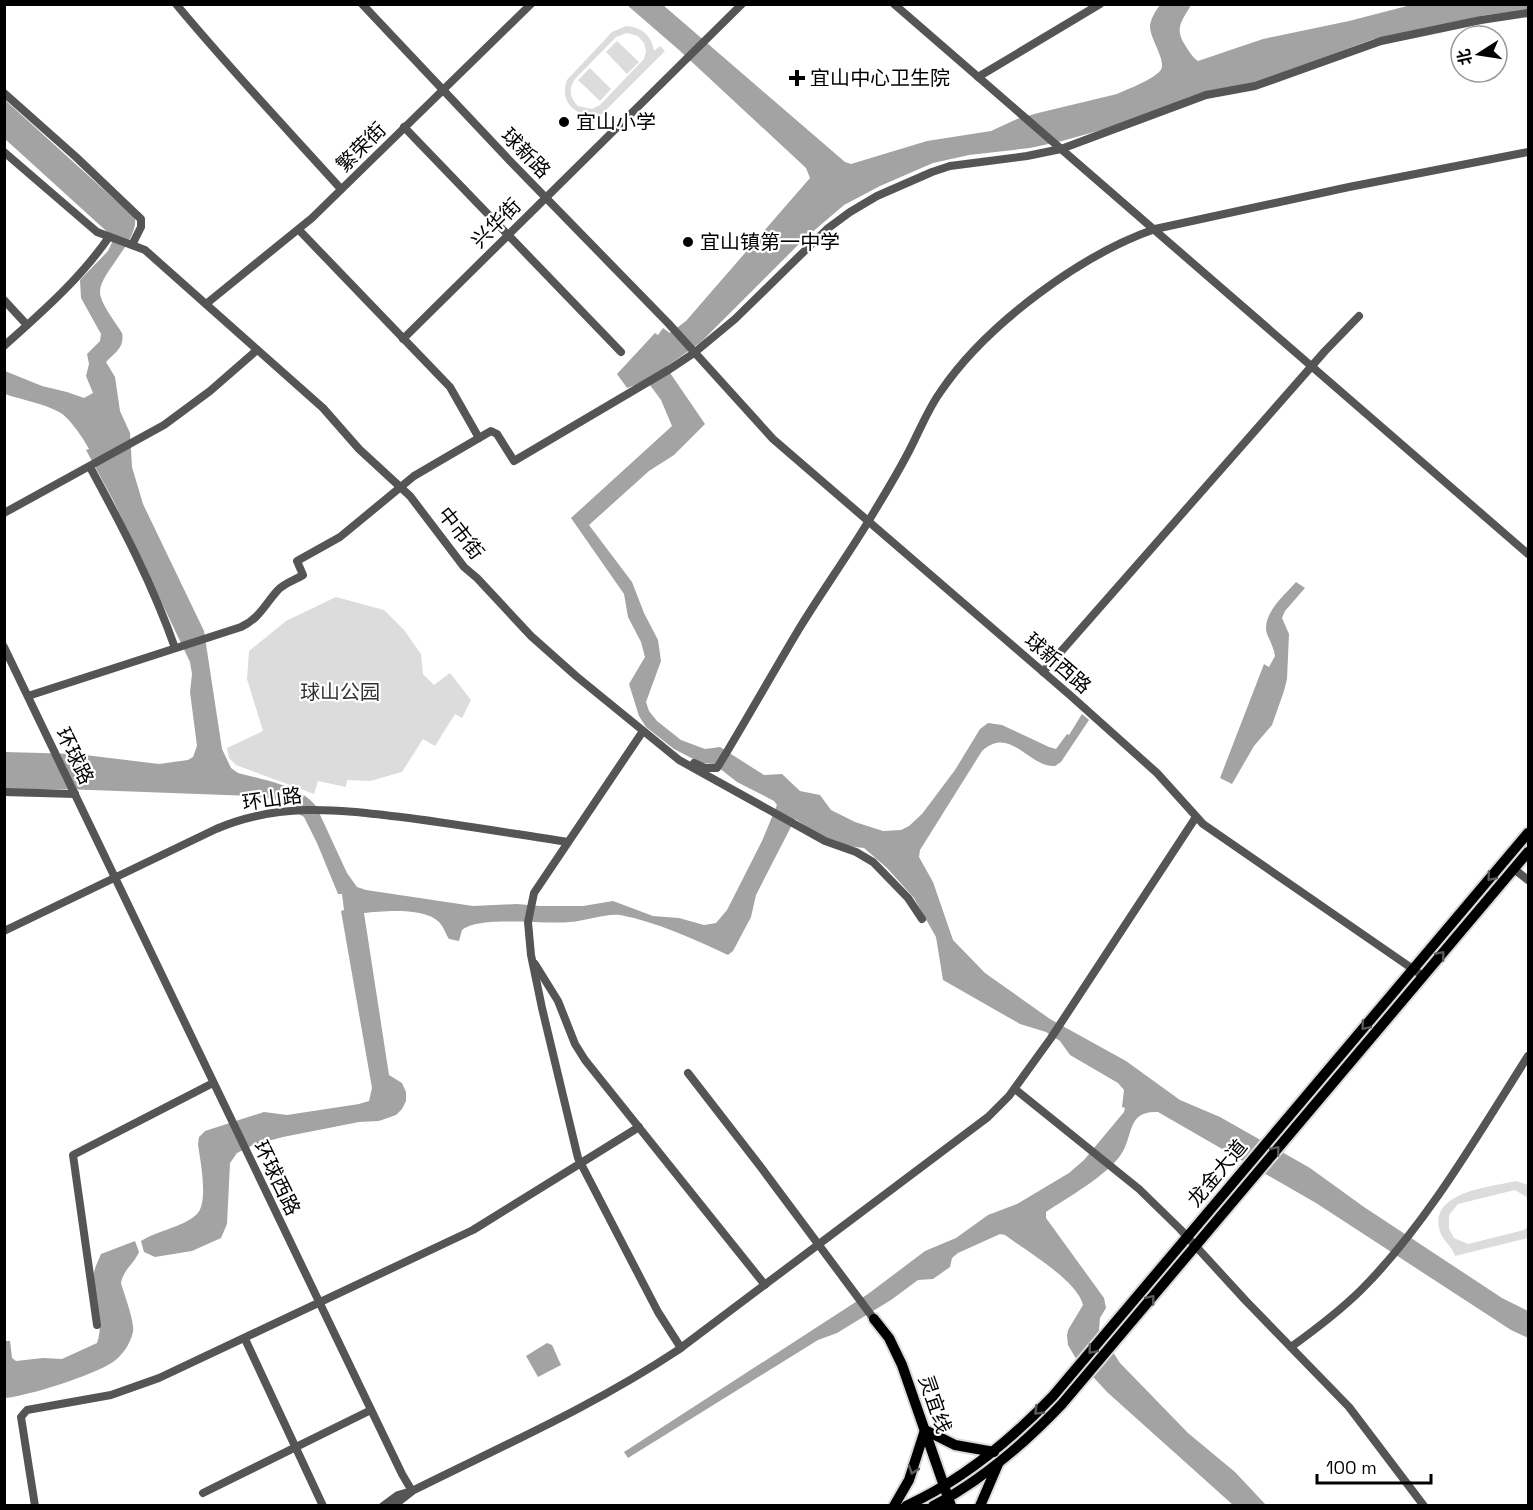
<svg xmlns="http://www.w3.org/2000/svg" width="1533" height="1510" font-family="'Space Grotesk','Noto Sans SC',sans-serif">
<rect width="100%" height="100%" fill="#fff"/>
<!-- green -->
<g fill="#dcdcdc" fill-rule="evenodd">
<path d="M 626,26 C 642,27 652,36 654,51 L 660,46 L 665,51 L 589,127 L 584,122 L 591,115 C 571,114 560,98 567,80 L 612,32 ZM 627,33 L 638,36 L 644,43 L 646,51 L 644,59 L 600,105 L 592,109 L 578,106 C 570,98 568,89 575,79 L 616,37 Z"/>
<polygon points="617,41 639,62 627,74 606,52"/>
<polygon points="590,68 611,89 600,101 578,80"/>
<polygon points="336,597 384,610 404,630 421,654 423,674 434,685 450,673 471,700 462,718 455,714 435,746 423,739 402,772 370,781 347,780 346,787 318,781 314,794 236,765 229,758 227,748 263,731 247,679 249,651 286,621"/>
<path d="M 1516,1181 L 1528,1185 L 1528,1198 L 1515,1190 L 1458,1204 L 1449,1215 L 1449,1229 L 1454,1238 L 1468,1244 L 1524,1230 L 1528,1226 L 1528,1238 L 1455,1256 C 1452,1245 1441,1240 1439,1228 C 1432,1191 1491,1187 1516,1181 Z"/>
</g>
<!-- water -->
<g fill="#a3a3a3">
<path d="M 627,5 L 663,5 L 845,162 L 851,164 L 927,141 L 991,131 L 1017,119 L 1038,113 L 1117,94 C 1128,89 1152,80 1160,71 C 1168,62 1150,40 1150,26 C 1151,18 1155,12 1160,5 L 1191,5 C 1182,21 1174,28 1185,45 C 1189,51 1192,57 1198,61 L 1263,39 L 1349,21 L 1411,5 L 1528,5 L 1528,10 L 1486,15 L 1371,40 L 1260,81 L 1105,129 L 1062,141 L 1030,148 L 969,155 L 933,163 L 880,186 L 844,205 L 803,240 L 701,342 L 666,367 L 705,424 L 674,455 L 649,471 L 589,525 L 632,582 L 644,613 L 658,640 L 661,661 L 646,702 L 649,711 L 657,721 L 681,740 L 705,749 L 720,747 L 764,775 L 782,774 L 800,791 L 820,795 L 831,810 L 855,822 L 883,831 L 901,830 L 909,826 L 922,814 L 955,770 L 980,729 L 988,723 L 1002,725 L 1049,747 L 1056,749 L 1067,734 L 1069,735 L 1082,714 L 1089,720 L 1061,762 L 1055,766 C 1027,767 1011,725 982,751 L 920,850 L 919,857 L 933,882 L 953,940 L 985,973 L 1050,1019 L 1126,1061 L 1180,1100 L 1220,1117 L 1310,1168 L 1364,1207 L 1502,1298 L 1528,1311 L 1528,1338 L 1511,1330 L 1316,1203 L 1158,1112 C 1126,1110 1134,1137 1120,1156 C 1107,1175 1067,1198 1046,1212 L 1046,1218 L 1104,1298 L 1106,1308 L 1100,1318 L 1099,1330 L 1120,1363 L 1188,1433 L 1235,1472 L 1266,1505 L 1233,1505 L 1107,1392 L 1075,1357 L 1068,1345 L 1067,1335 L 1068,1330 L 1083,1305 C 1077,1280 1026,1251 1005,1235 L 1000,1234 L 958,1253 L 952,1258 L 950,1267 L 933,1279 L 918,1280 L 891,1300 L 837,1333 L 818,1340 L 628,1458 L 624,1452 L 868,1294 L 925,1251 L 956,1238 L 988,1215 L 1017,1204 L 1069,1173 L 1084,1160 L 1124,1112 L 1125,1108 L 1122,1107 L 1124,1090 L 1118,1083 L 1070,1055 L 1060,1041 L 1046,1032 L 1020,1024 L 943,980 L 936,937 L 914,898 L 887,868 L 864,848 L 847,846 L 818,834 L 795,819 L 756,895 L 751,917 L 733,951 L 728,955 C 694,939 657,922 620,915 C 608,913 585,921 570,922 C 546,925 479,915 462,930 L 459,941 L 449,939 C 445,933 444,927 439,922 C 424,907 383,911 364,913 L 389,1075 L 402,1083 L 406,1092 L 406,1101 L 402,1109 L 396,1115 L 379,1121 L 359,1122 L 283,1137 L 253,1145 L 237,1153 L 230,1163 L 227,1224 L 221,1238 L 192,1251 L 155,1257 L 144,1252 L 141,1241 C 154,1233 168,1230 181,1224 C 186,1222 193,1218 197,1214 C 209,1202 200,1160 198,1144 L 199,1137 L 205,1131 L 264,1112 L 287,1115 L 359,1104 L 369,1101 L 372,1088 L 341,911 L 344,910 L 342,894 L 338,894 L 317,843 L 304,817 L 299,814 L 296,806 L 292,802 L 252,796 L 64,789 L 5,789 L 5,752 L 77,754 L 159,764 L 188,760 L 193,757 L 197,746 L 190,692 L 192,674 L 190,662 L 113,500 L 86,450 L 89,449 C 84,439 68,416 59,412 C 43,403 22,400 5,394 L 5,371 L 42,386 L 67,392 L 84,398 L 93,393 L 86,376 L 89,364 L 87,354 L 100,341 L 101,334 L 81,298 L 80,280 L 108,251 L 114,238 L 5,139 L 5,100 L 135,218 C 139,240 99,274 100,292 C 100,303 116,323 122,333 C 125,347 115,353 106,362 L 115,377 L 120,411 L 130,433 L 132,467 L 143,504 L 204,631 L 222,749 L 231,768 L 238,773 C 263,780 299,785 316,806 L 347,873 L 357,887 L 366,890 L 473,906 L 517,904 L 540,906 L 583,906 L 613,901 L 653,916 L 679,918 L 704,925 L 716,923 L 727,910 L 762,841 L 777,805 L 774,801 L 737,782 L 714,764 L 701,763 L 674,749 L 646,727 L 639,716 L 629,684 L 645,657 L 641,642 L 628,617 L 624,594 L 571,518 L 672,426 L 661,400 L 647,381 L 627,388 L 617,374 L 655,333 L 658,335 L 663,328 L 670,333 L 686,321 L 810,178 L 806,168 L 679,50 Z"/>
<path d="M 1296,582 L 1305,588 L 1285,611 L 1282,618 L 1289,634 L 1287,679 L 1284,691 L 1272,725 L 1254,746 L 1232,784 L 1220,778 L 1264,664 L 1269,667 L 1275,656 C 1274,648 1270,641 1267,634 C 1261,614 1285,595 1296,582 Z"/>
<path d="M 135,1241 L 139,1252 C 134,1264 123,1270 121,1283 C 124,1294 135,1322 133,1332 C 130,1344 123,1355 113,1362 C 94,1375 28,1396 5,1398 L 4,1341 L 10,1341 L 12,1358 L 16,1361 L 43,1358 L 62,1359 L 97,1343 C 106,1318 89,1298 93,1277 C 94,1269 98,1261 101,1254 Z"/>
<polygon points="547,1343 552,1345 561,1365 538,1377 526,1356"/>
</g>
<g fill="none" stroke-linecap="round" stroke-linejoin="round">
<!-- major casing -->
<g stroke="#dbdbdb" stroke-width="14">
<g id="major">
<polyline points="874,1319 889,1338 902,1365 951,1506"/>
<polyline points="894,1506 909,1480 925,1430 955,1445 994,1452"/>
<path d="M 906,1506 C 963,1480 1010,1441 1053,1396 L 1528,833"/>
<path d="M 933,1506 C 983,1480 1024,1444 1062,1404 L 1528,852"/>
<polyline points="980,1506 998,1464"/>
</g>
</g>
<!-- minor -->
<g stroke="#555" stroke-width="8">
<path d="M 176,4 C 229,68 286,128 341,189"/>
<polyline points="362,4 511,162 668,323 773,439 1071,696 1157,773 1203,824 1423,976"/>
<polyline points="894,4 1528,554"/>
<polyline points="978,77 1100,4"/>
<polyline points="4,93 76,157 141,219 141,227 132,245"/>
<polyline points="404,127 621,352"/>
<polyline points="4,152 97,232 145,250 323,408 359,449 410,496 464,567 477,578 531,636 576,676 679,760 825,841 856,852 873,862 908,898 922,919"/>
<polyline points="299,230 450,387 479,438"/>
<polyline points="4,300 27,325"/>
<polyline points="206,304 312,218 531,4"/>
<polyline points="403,339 742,4"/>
<path d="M 4,346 C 42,312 80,279 109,237"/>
<path d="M 90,467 C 122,526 153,585 175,648"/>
<polyline points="4,513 164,425 210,391 257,350"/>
<polyline points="4,647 402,1474 412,1491"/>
<polyline points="1043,672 1325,351 1359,316"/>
<path d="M 28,696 L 241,627 C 259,619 265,604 278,590 C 284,583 295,580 303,575 L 297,561 L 340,537 L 414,476 L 491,431 L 497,434 L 514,461 L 670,369 L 694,353 L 735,319 L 827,229 L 850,212 L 877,196 L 932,172 L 950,166 L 1027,156 L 1061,149 L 1206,95 L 1255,86 L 1381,41 L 1481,20 L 1528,13"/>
<polyline points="643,731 534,893 528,922 531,955 542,1008 578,1158 658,1312 681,1348"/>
<path d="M 694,763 L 705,768 L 717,768 L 728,750 C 752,710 775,669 799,629 C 821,593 846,558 868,522 C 884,495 902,467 915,439 C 923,423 930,406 941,391 C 986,325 1080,255 1155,229 L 1349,187 L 1528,152"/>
<polyline points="4,792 75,794"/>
<polyline points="1514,869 1528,880"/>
<path d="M 4,931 L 216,829 C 281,801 341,810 409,818 C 462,825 515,834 568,842"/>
<polyline points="535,964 558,1001 575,1044 585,1060 765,1285"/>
<polyline points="688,1073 760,1166 874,1319"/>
<polyline points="1015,1089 1139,1189 1180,1229 1246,1301 1349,1407 1424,1506"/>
<polyline points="97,1325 73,1155 213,1083"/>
<polyline points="245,1339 323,1506"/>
<path d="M 1291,1347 C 1316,1329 1340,1311 1362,1289 C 1426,1225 1479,1133 1528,1056"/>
<polyline points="203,1493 371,1410"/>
<polyline points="35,1506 21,1417 27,1410 111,1395 159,1378 473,1230 639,1127"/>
<path d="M 383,1506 L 398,1495 L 412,1491 C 502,1446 594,1406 678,1350 L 988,1117 L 1009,1096 L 1051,1038 L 1196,817"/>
<polyline points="393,1506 411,1492"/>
</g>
<!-- major -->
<use href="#major" stroke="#000" stroke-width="10"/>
</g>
<!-- one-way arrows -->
<defs><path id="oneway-chevron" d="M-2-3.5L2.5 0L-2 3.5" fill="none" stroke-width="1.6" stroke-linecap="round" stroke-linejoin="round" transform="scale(1.5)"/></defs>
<g stroke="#595959">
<use href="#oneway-chevron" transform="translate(1491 877) rotate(130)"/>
<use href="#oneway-chevron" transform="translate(1441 955) rotate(-50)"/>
<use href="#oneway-chevron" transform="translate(1365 1026) rotate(130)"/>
<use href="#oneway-chevron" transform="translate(1276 1150) rotate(-50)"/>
<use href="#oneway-chevron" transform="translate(1151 1299) rotate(-50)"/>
<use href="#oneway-chevron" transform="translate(1092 1350) rotate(130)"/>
<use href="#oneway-chevron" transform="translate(1038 1411) rotate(135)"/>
<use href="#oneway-chevron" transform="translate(913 1470) rotate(109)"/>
</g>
<!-- markers -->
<g fill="#000" stroke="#fff" stroke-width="2">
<path d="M794 69h6v6h6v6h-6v6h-6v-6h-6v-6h6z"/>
<circle cx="564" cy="122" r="6"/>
<circle cx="688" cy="242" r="6"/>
</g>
<g text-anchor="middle" stroke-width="4.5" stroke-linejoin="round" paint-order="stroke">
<!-- poi labels -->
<g font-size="20" fill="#000" stroke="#fff" text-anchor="start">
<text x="810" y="85">宜山中心卫生院</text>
<text x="576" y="129">宜山小学</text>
<text x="700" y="249">宜山镇第一中学</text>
</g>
<!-- street labels -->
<g font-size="20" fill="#000" stroke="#fff">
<text transform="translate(361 147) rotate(-45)" y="7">繁荣街</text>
<text transform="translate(526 153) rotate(46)" y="7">球新路</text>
<text transform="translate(496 223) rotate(-45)" y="7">兴华街</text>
<text transform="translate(461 533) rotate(52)" y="7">中市街</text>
<text transform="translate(1058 663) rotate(41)" y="7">球新西路</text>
<text transform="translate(75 756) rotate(64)" y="7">环球路</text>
<text transform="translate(272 799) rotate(-8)" y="7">环山路</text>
<text transform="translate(1217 1173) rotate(-50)" y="7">龙金大道</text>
<text transform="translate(277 1178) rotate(64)" y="7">环球西路</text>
<text transform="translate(935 1404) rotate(71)" y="7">灵宜线</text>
</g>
<!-- park labels -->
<g font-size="20" fill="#333" stroke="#fff">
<text x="340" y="699">球山公园</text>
</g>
</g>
<!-- border -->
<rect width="1533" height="1510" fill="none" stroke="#000000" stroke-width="12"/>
<!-- north arrow -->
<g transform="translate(1479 54) rotate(258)"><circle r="28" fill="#ffffff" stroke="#999999" stroke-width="1.5"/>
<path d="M0-4.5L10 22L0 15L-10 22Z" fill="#000000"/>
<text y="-9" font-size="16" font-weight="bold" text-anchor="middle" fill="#000000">北</text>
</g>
<!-- scale -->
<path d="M1317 1474v9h114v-9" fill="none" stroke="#000000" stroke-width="3"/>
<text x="1326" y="1474" font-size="18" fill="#000000" stroke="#ffffff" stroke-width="4.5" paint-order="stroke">100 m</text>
</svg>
